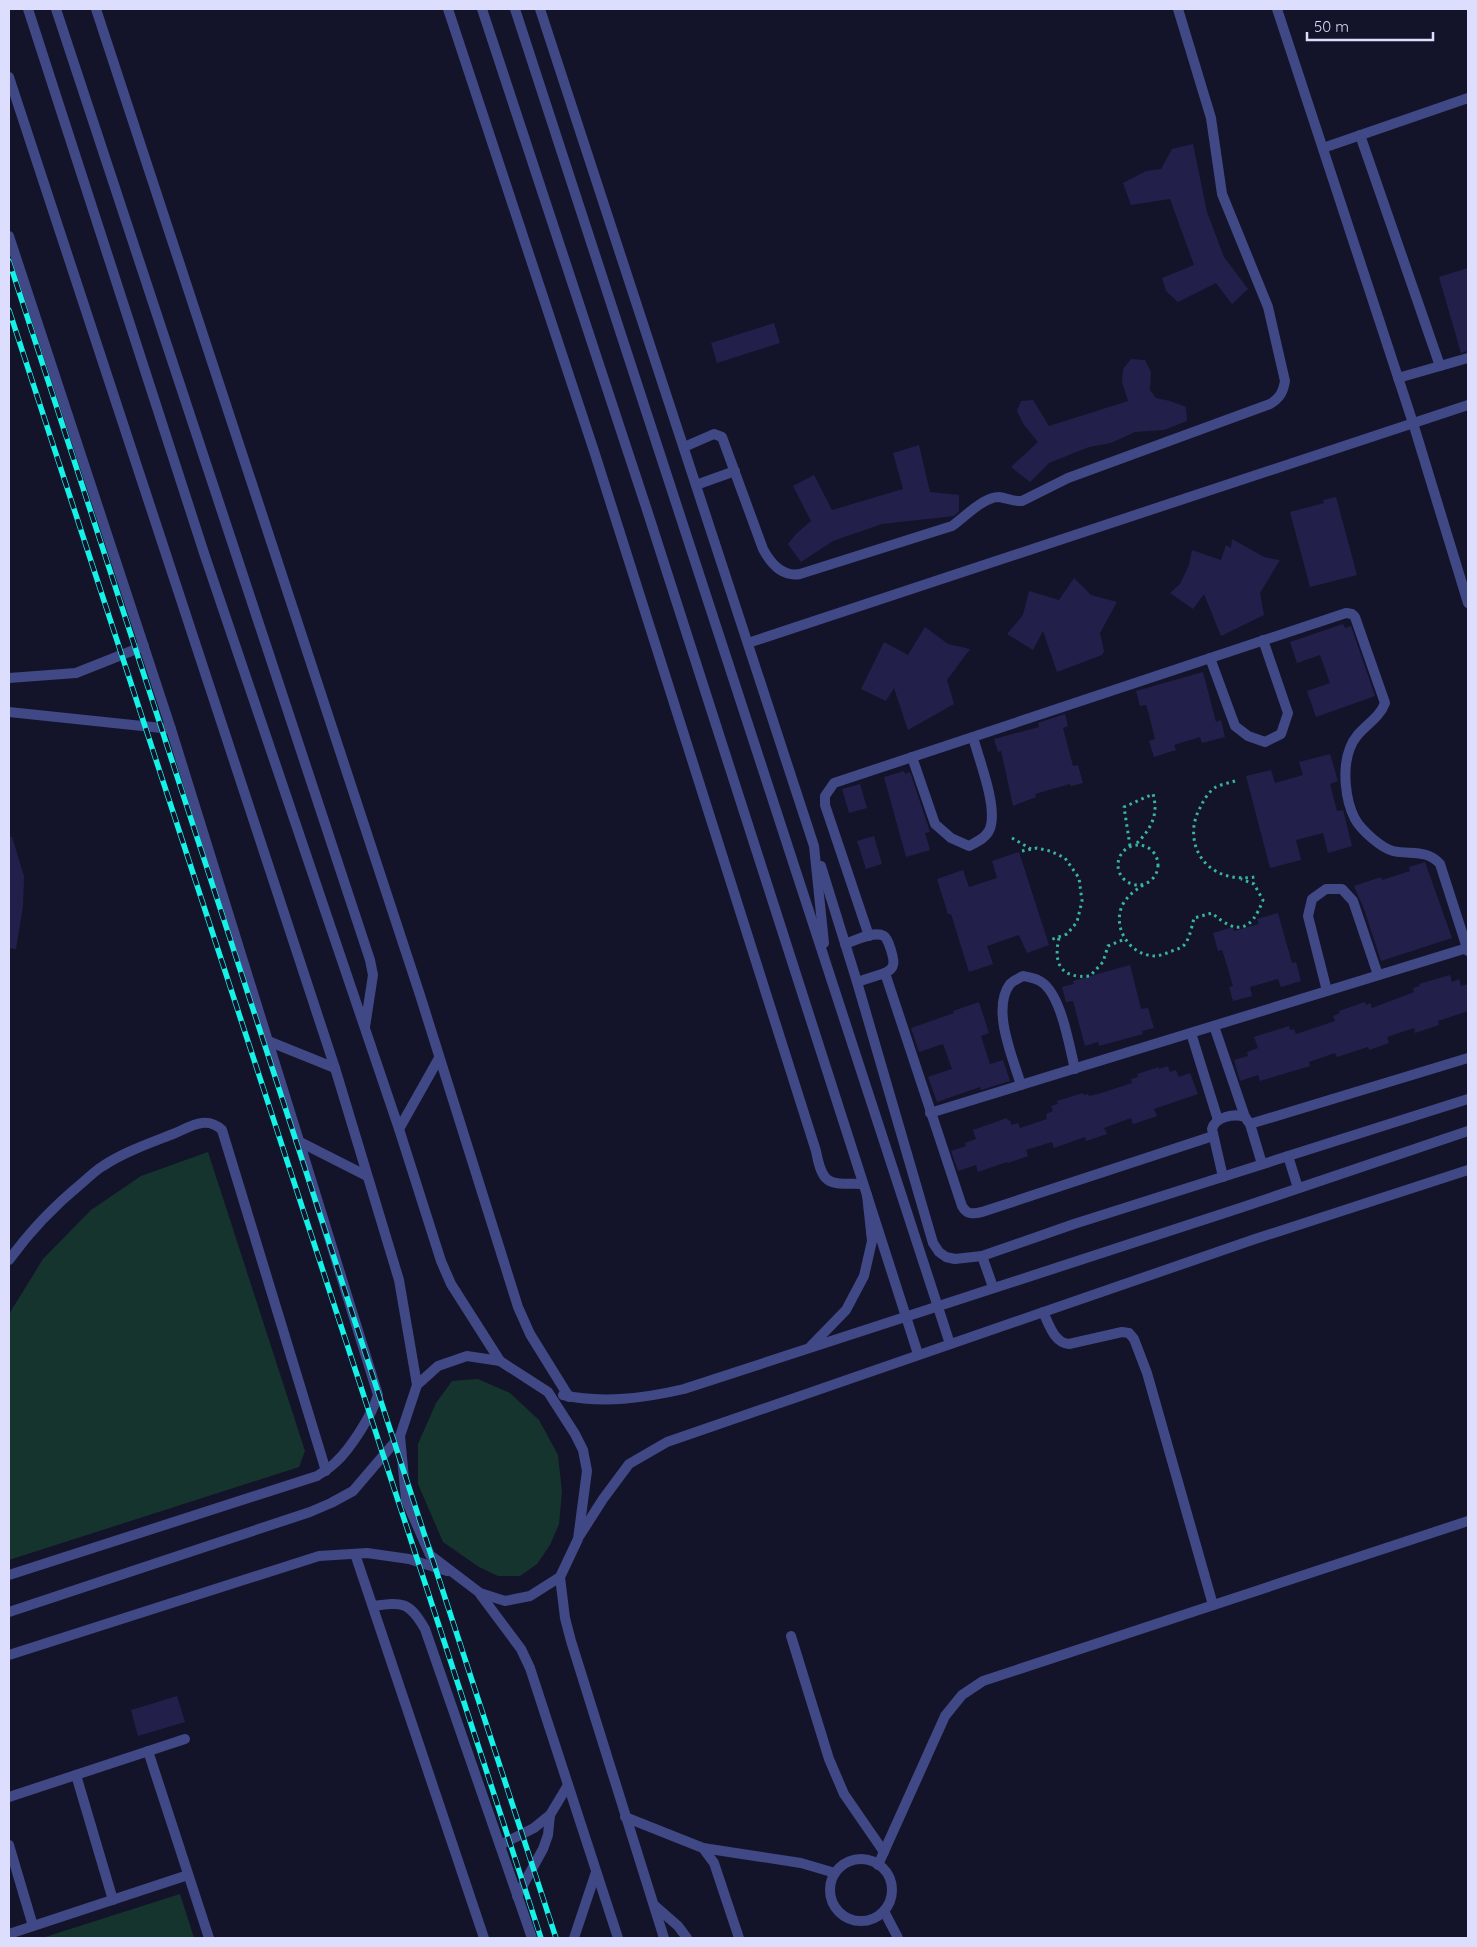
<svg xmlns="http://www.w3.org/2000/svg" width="1477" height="1947" font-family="Quicksand,sans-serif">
<rect width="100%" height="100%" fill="#13132a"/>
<!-- green -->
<g fill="#16342e">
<polygon points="208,1152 305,1451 299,1467 9,1560 9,1314 43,1259 91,1210 141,1176"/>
<polygon points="478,1379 510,1393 539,1420 558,1455 562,1492 559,1524 550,1545 537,1564 520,1576 498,1576 479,1567 443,1542 418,1484 418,1444 436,1403 452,1381"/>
<polygon points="180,1894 194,1938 42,1938"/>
</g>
<!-- building -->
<g fill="#22204a">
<polygon points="1193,144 1207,212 1224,257 1248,289 1232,304 1216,283 1178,302 1166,291 1162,278 1194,265 1170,199 1131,205 1123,183 1146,171 1161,169 1172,149"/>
<polygon points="1468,268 1468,351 1461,353 1439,277"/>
<polygon points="774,323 780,343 717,363 711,343"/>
<polygon points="1131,359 1145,360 1151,372 1150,390 1156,398 1170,401 1186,407 1187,421 1164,430 1135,432 1111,443 1089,447 1049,463 1030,482 1011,467 1038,442 1024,425 1017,411 1021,401 1033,400 1049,426 1128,401 1122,382 1123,369"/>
<polygon points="919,445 930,492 959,495 959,511 954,516 882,524 833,541 801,562 788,544 796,534 811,521 793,486 814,475 832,510 903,489 893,453"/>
<polygon points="1336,497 1357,575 1310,587 1290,512 1324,503 1323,500"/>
<polygon points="1232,539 1264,557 1280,560 1260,593 1264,615 1221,636 1204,594 1193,609 1170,593 1180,584 1189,565 1192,550 1221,560 1226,545 1231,548"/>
<polygon points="1074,578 1091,595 1117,602 1100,633 1104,651 1102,655 1057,672 1043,631 1033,650 1007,634 1023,615 1029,591 1059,600"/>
<polygon points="1343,624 1345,628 1351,626 1375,696 1316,717 1307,691 1330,683 1320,655 1297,663 1290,642"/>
<polygon points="925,627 948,644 970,649 947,680 954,704 908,730 894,688 886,701 861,689 884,642 908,655"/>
<polygon points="1203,672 1216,722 1221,720 1225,737 1202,743 1200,737 1174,745 1176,750 1154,757 1149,741 1155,739 1148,711 1146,705 1140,706 1136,691"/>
<polygon points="1065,714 1068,726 1063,728 1073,766 1078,765 1083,783 1071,786 1070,784 1035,794 1036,797 1013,806 1005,769 1001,751 998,752 994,739 1039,727 1038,723"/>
<polygon points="1330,754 1338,781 1330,784 1337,811 1343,810 1352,846 1328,853 1323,833 1296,840 1301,860 1270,868 1246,776 1271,770 1275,783 1303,775 1299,762"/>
<polygon points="904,771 905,774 910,772 930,832 925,833 930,850 906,857 884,777"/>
<polygon points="860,784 867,808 849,813 842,789"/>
<polygon points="874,836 882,864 866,869 857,841"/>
<polygon points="9,837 12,837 24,876 23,906 16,949 9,948"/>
<polygon points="1019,852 1049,945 1027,953 1019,935 987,946 993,964 969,972 951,914 948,914 937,879 963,870 969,887 997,878 992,861"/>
<polygon points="1425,862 1452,938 1381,961 1364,909 1354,886 1381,877 1382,880 1410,871 1409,867"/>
<polygon points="1278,913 1292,963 1296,962 1301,981 1281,987 1278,979 1250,987 1252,996 1233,1001 1229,987 1233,986 1224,956 1222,950 1218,951 1213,933 1233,927 1234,931 1259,924 1257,919"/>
<polygon points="1130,965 1141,1009 1148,1008 1154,1028 1142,1031 1143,1034 1099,1046 1098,1042 1085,1046 1073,1001 1066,1002 1062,987 1074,984 1073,981"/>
<polygon points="1450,975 1452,982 1459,979 1461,986 1468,984 1468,1011 1438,1021 1439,1025 1415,1033 1414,1028 1387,1037 1389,1043 1369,1050 1368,1047 1337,1057 1335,1053 1309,1062 1310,1066 1260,1081 1258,1075 1240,1081 1234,1060 1248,1056 1247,1052 1258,1048 1254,1037 1289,1026 1290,1030 1294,1029 1296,1034 1335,1021 1333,1016 1340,1013 1339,1011 1365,1002 1366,1005 1370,1003 1372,1008 1414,992 1413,988 1420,986 1419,984"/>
<polygon points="979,1002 989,1033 981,1036 990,1064 1003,1060 1010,1081 981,1090 980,1087 937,1102 928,1077 952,1069 943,1044 919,1052 911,1028 954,1013 953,1011"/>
<polygon points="1168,1066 1170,1072 1176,1070 1179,1077 1190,1073 1198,1094 1154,1109 1157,1116 1133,1124 1131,1118 1104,1128 1107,1134 1086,1141 1085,1137 1054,1148 1052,1142 1026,1150 1028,1156 1008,1163 1007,1162 978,1172 976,1165 958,1171 951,1151 966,1146 965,1143 976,1139 973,1130 1007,1118 1008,1121 1010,1120 1011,1125 1018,1123 1020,1128 1047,1119 1046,1114 1053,1111 1051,1106 1058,1104 1057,1101 1083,1093 1084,1095 1088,1094 1089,1096 1098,1094 1132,1083 1131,1079 1138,1077 1137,1074 1159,1067 1159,1069"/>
<polygon points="177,1696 185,1722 138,1736 131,1710"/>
</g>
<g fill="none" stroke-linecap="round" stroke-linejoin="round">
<!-- path -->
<g stroke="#38b69c" stroke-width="3" stroke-dasharray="2.5 4" stroke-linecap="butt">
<path d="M 1235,781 C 1229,783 1222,784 1216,787 C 1209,791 1203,801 1200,808 C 1188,829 1193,857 1214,870 C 1226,878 1242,879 1255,877"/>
<polyline points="1012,838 1031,849"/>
<circle cx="1138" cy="865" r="20"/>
<path d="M 1130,846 L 1124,807 L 1153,794 C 1159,815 1151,829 1136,844"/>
<polyline points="1022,851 1037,848 1050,851 1065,858 1079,878 1082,901 1077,922 1067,934 1050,940"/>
<path d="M 1143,885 C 1136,890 1128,895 1123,904 C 1111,927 1130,957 1157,956 C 1162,955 1167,953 1172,951 C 1177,949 1182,948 1185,944 C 1190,937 1192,926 1194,918 L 1212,913 C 1237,935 1251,932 1263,900 L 1254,884 L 1241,879"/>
<path d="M 1059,938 C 1053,964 1061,979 1090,976 L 1103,962 L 1108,946 L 1125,939"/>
</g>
<!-- service -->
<g stroke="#404886" stroke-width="10">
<polyline points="1360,135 1440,366"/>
<polyline points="1323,148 1468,98"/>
<polyline points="1398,378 1468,358"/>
<path d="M 684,447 L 714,434 L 722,437 L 763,549 C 771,564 783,577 800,574 L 952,526 C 965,517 983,497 999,497 C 1007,498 1014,502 1022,501 L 1068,478 L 1270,404 C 1280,398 1283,392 1285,381 L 1268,307 L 1222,194 L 1211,118 L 1178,9"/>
<polyline points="696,485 735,471"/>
<polyline points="1210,658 1235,726 1248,736 1265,742 1281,734 1288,713 1263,640"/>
<polyline points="9,678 76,673 144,646"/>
<polyline points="9,712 171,729"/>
<path d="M 912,757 L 935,824 L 951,838 L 969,846 C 979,841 989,836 991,825 C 996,802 979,760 973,737"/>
<path d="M 869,936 L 825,805 L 825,796 L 834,783 L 1346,613 L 1352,614 L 1355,617 L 1385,703 C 1378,722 1357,728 1350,748 C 1342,768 1345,800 1355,819 C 1360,828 1366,833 1373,839 C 1379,844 1385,849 1393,851 C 1410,855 1427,849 1440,864 L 1468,951"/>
<path d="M 845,944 C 855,941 874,930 884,936 C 888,938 895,960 893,965 C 892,970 888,971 885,973"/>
<path d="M 857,982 L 885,973 L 962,1206 C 967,1215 973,1214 982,1212 L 1213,1136"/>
<polyline points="1327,991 1308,916 1312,899 1326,889 1342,889 1353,901 1378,975"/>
<polyline points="1214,1026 1245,1117"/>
<polyline points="1191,1033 1218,1120"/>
<path d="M 1021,1085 C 1013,1058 991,1009 1010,984 C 1013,981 1019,978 1023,976 C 1028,977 1034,978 1038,980 C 1061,990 1069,1046 1075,1069"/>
<polyline points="930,1113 1467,948"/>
<polyline points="1250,1124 1468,1058"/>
<path d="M 1223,1177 L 1212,1129 C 1215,1117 1234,1113 1245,1117 L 1250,1124 L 1262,1164"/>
<path d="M 9,1260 C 30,1231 54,1206 82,1183 C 89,1177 96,1170 103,1166 C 124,1152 150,1143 173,1134 C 190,1127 206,1115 222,1130 L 326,1471"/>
<polyline points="791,1636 829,1759 844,1794 884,1852"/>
</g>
<!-- minor -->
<g stroke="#404886" stroke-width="10">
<path d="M 448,9 L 595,454 L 816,1151 C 823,1188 830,1183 863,1184"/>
<polyline points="482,9 646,507 918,1354"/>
<polyline points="515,9 950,1344"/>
<polyline points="540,9 814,846 824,943"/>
<polyline points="1277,9 1413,423 1468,603"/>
<path d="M 9,236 L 171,729 L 378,1395 C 372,1415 351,1448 336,1462 C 330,1468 323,1472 317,1476 L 9,1575"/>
<polyline points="748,643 1468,405"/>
<polyline points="821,866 857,982 933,1243 939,1252 946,1257 955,1259 982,1256 1074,1224 1468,1099"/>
<polyline points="1288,1156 1298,1188"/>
<polyline points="982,1256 993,1287"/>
<path d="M 1043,1312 C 1049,1324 1054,1343 1069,1344 L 1122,1332 L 1129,1333 L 1134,1339 L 1147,1373 L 1213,1605"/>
<polyline points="355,1554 484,1938"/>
<path d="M 373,1606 C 402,1602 409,1601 425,1629 L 532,1938"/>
<polyline points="148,1751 209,1938"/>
<polyline points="76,1775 113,1900"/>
<polyline points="9,1797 185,1739"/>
<polyline points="625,1817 703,1848 714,1863 739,1938"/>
<polyline points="9,1845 33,1926"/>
<polyline points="703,1848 801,1863 835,1873"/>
<circle cx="861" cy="1890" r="31"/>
<polyline points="878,1865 945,1716 962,1695 983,1681 1468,1521"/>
<polyline points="884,1911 898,1938"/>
<polyline points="9,1934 188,1875"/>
</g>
<!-- tertiary -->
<g stroke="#404886" stroke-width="10">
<polyline points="28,9 204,553 399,1129 441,1261 451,1284 500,1361"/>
<polyline points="56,9 370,960 373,975 365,1027"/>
<polyline points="96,9 420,995 518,1307 530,1334 569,1397"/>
<polyline points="9,77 335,1068 399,1280 417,1385 400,1436 406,1500 430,1555 480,1593 505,1601 530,1596 560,1577 578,1539 587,1471 583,1450 575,1434 548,1392 500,1361 467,1356 438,1366 417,1385"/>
<polyline points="268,1041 335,1068"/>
<polyline points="399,1129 439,1058"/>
<polyline points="298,1141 367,1176"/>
<polyline points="811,1346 846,1310 864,1276 872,1241 867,1195"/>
<path d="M 563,1395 C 603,1404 645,1398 684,1389 L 1240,1208 L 1468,1131"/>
<polyline points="580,1535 603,1499 629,1464 667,1442 1255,1239 1468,1170"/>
<polyline points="560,1577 565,1618 571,1641 664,1938"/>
<polyline points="480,1594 521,1649 530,1668 618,1938"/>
<polyline points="9,1612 310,1512 331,1503 353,1491 400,1436"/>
<polyline points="9,1655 319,1556 367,1553 409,1559 447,1571"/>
<polyline points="500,1845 534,1828 550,1815 568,1785"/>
<polyline points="517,1896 543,1849 548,1835 550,1815"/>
<polyline points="654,1905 678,1926 687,1938"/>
<polyline points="574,1938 596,1872"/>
</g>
<!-- rail casing -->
<g stroke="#15f2e7" stroke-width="5.5">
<g id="rail">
<polyline points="9,261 556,1938"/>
<polyline points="9,310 541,1938"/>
</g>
</g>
<!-- rail -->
<use href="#rail" stroke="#13132a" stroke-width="4" stroke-dasharray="11" stroke-linecap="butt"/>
</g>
<!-- border -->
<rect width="1477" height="1947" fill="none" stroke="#dddefd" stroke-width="20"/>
<!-- scale -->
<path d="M1307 32v8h126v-8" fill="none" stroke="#dddefd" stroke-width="2.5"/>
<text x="1314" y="32" font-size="15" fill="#dddefd" stroke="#13132a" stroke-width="4" paint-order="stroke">50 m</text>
</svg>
